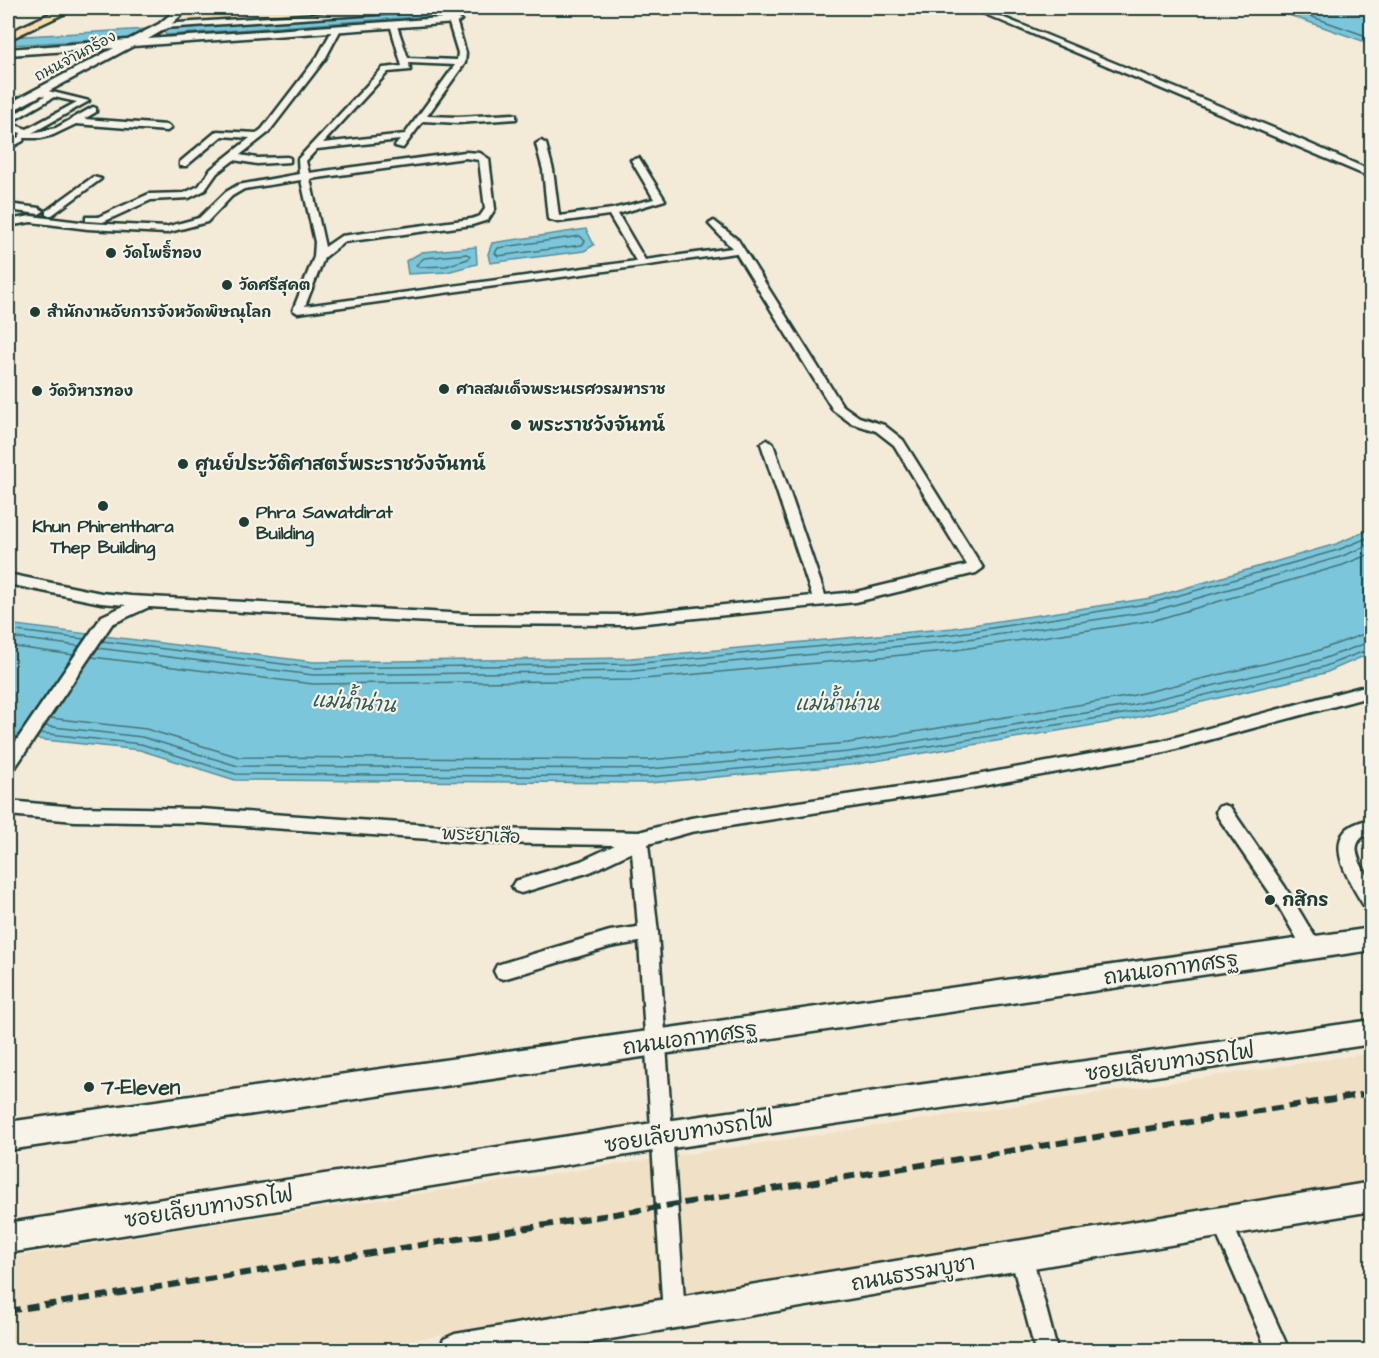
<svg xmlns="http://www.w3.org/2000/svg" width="1379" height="1358" font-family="'Architects Daughter','Playpen Sans Thai',sans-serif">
<rect width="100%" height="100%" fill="#f4ead8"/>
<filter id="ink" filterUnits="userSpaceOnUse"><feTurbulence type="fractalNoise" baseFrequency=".0167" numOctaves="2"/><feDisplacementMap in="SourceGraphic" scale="12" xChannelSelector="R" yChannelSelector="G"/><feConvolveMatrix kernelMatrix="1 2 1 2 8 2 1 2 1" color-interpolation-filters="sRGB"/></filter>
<g filter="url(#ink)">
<!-- built -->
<g fill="#f0e0c5">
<polygon points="193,8 310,8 309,14 178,23"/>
<polygon points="1371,1053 1371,1183 351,1350 8,1350 8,1258 203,1226"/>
</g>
<!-- water -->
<g fill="#7bc6db" stroke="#568f98" stroke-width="1.5">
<polygon points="1269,8 1351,8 1371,14 1371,44"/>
<polygon points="439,9 437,12 442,15 166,35 164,32 168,29"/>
<polygon points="149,29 132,38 8,45 8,37"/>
<polygon points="586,229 594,245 584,251 490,263 488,254 492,243"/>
<polygon points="476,247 477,264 447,272 408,274 406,261 422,252"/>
<polygon points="1371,529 1371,653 1325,673 1130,719 851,765 650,783 235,780 140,750 8,736 8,624 314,662 631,658 953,628 1151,598 1336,544"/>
</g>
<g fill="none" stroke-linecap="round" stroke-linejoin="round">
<!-- shore -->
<g stroke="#447477" stroke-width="1.5">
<polyline points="1287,8 1372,38"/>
<polygon points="580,236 585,241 582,245 498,256 495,253 498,248"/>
<polygon points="467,254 470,256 468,259 446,266 419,267 416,265 424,258"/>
<polyline points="8,630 84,639"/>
<polyline points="8,637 79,646"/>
<polyline points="102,641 314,668 632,664 954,634 1152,603 1338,550 1372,536"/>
<polyline points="8,646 74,655"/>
<polyline points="97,648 313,675 633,671 955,641 1153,611 1340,557 1372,544"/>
<polyline points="92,657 313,684 633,680 956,650 1155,620 1343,565 1372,553"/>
<polyline points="50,718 146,729 239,757 649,760 848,743 1126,697 1317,651 1372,631"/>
<polyline points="45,726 142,737 238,766 649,769 849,752 1128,706 1320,660 1372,641"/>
<polyline points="40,733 141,744 236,774 650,777 850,759 1129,713 1323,667 1372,648"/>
</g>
<!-- street casing -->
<g stroke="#1f3d34" stroke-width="5">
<g id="street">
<polygon points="411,8 443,8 439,10 163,28 159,26 163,24"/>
<polygon points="971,8 980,8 1278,130 1372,171 1372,178"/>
<path d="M 452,18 L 456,20 L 466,53 L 465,63 L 427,116 L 458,117 L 513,114 L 516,115 L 516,119 L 458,123 L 423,121 L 403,148 L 395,146 L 400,140 L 317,149 L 306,161 L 309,173 L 465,152 L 480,153 L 489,159 L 495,209 L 488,220 L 472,225 L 344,242 L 324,258 L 305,306 L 636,261 L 609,215 L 558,222 L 548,219 L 543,170 L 536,144 L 541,141 L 546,144 L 553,170 L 559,216 L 612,209 L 654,199 L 631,160 L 639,158 L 665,200 L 618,214 L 645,260 L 732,248 L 709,224 L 714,221 L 738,240 L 842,405 L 859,417 L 884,425 L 903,440 L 983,568 L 976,573 L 856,602 L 626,625 L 468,624 L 149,607 L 112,624 L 14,769 L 8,771 L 8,753 L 102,616 L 126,605 L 101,603 L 8,584 L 8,574 L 101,593 L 131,596 L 468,614 L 626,615 L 812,596 L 761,444 L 767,440 L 773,444 L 825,595 L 856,592 L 967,565 L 894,445 L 876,431 L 851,423 L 833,410 L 736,253 L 298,313 L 293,310 L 314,257 L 315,242 L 301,180 L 244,189 L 232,196 L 207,222 L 166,233 L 88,229 L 31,222 L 8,226 L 8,220 L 31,216 L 88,223 L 166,227 L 199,218 L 226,192 L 238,185 L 299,174 L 298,159 L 383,68 L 402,66 L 390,24 L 397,26 L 408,58 L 457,60 L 458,53 L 448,20 ZM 409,63 L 455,65 L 405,134 L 323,143 L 388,72 L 410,70 ZM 465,158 L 479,160 L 485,209 L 480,216 L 471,219 L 341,236 L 325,247 L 310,179 Z"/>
<polygon points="334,27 341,29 325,59 268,133 240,155 257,158 287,157 290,158 290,162 257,164 234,160 217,173 205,190 189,198 151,200 103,222 86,221 86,217 98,217 149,194 184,193 199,186 211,169 250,138 222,136 186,166 180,166 180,162 217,131 257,133 262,129 318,56"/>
<path d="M 40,89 L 89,101 L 32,133 L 56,128 L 93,107 L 96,108 L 96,112 L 84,119 L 167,125 L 171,128 L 167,131 L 76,124 L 53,135 L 41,138 L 24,138 L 23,141 L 8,149 L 8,142 L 19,137 L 21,133 L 8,129 L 8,118 L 45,96 L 37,94 L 36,92 ZM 54,97 L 77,102 L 27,129 L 9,123 Z"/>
<polygon points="93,177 101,179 52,215 46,215 46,211"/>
<polygon points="8,204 39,208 44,211 39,214 8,210"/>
<polygon points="1372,684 1372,696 1161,753 960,790 691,832 648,844 658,933 685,1314 682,1322 674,1325 666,1322 663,1314 639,942 610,947 503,979 497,977 494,971 497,965 503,963 610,931 638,927 632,852 590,872 521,893 515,891 512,886 515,881 581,861 615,845 486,843 201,823 75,821 8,815 8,801 75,807 201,809 486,829 639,832 691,818 960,778 1161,741"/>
<polygon points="1224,805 1230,807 1285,887 1318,942 1321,948 1318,954 1312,956 1306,954 1273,897 1218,817 1216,812 1218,807"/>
<path d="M 1372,818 L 1372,832 C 1340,844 1367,869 1372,888 C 1373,895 1372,904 1372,911 L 1366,909 C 1354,889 1321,842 1353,825 C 1359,822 1366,820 1372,818 Z"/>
<polygon points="1221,1211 1228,1214 1289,1350 1267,1350 1211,1221 1214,1214"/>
<polygon points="1021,1244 1029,1247 1032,1255 1057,1350 1035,1350 1010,1255 1013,1247"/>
</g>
</g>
<!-- secondary casing -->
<g stroke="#1f3d34" stroke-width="5">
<g id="secondary">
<polygon points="178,8 189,8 167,28 148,39 456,17 461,20 456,23 133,46 8,113 8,104 114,48 8,55 8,49 128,40 159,24"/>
<polygon points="1372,928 1372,950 8,1150 8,1122"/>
<polygon points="1372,1020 1372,1044 659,1150 8,1253 8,1223 659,1122"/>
<polygon points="1372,1182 1372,1211 545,1350 439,1350 444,1339 455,1334"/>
</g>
</g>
<!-- primary casing -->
<g stroke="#1f3d34" stroke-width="5">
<polygon id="primary" points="62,8 76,8 8,40 8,33"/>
</g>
<!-- street -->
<use href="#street" fill="#f7f3e8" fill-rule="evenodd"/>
<!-- secondary -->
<use href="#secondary" fill="#f7f3e8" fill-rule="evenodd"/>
<!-- primary -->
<use href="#primary" fill="#fddcac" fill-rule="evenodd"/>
<!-- rail -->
<polyline stroke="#1f3d34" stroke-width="6" stroke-dasharray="12 6" stroke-linecap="butt" points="8,1311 1372,1093"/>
</g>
</g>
<!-- markers -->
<g fill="#1f3d34" stroke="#f7f3e8" stroke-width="2">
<circle cx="111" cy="253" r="6"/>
<circle cx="227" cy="285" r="6"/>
<circle cx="35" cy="312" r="6"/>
<circle cx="444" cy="389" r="6"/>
<circle cx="37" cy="391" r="6"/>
<circle cx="516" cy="425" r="6"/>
<circle cx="183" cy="464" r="6"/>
<circle cx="103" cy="506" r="6"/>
<circle cx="244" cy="522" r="6"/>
<circle cx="1270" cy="900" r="6"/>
<circle cx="89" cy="1087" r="6"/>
</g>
<g text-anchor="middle" stroke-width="4.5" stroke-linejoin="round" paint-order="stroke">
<!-- far-street labels -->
<g font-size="15" fill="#1f3d34" stroke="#f7f3e8">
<text transform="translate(75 56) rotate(-28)" y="5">ถนนจ่านกร้อง</text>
</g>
<!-- far-poi labels -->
<g font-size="15" font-weight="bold" fill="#1f3d34" stroke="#f7f3e8" text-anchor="start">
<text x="123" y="258">วัดโพธิ์ทอง</text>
<text x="239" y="290">วัดศรีสุคต</text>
<text x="47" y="317">สำนักงานอัยการจังหวัดพิษณุโลก</text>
<text x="456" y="394">ศาลสมเด็จพระนเรศวรมหาราช</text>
<text x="49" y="396">วัดวิหารทอง</text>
</g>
<!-- poi labels -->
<g font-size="18" font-weight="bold" fill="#1f3d34" stroke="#f7f3e8" text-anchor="start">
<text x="528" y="431">พระราชวังจันทน์</text>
<text x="195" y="470">ศูนย์ประวัติศาสตร์พระราชวังจันทน์</text>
<text x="256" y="518">Phra Sawatdirat<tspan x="256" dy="21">Building</tspan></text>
<text x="103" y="532" text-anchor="middle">Khun Phirenthara<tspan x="103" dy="21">Thep Building</tspan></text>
<text x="1282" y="906">กสิกร</text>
</g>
<!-- street labels -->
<g font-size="18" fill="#1f3d34" stroke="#f7f3e8">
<text transform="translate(481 835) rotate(3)" y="6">พระยาเสือ</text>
</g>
<!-- water labels -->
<g font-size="20" font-style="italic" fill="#315855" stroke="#f7f3e8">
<text transform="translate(354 702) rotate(4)" y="7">แม่น้ำน่าน</text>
<text x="837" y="710">แม่น้ำน่าน</text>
</g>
<!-- near-street labels -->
<g font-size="21" fill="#1f3d34" stroke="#f7f3e8">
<text transform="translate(1171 968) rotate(-8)" y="7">ถนนเอกาทศรฐ</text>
<text transform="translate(690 1038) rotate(-8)" y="7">ถนนเอกาทศรฐ</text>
<text transform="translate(1170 1062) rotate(-8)" y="7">ซอยเลียบทางรถไฟ</text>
<text transform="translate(689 1132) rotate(-9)" y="7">ซอยเลียบทางรถไฟ</text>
<text transform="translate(209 1207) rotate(-9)" y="7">ซอยเลียบทางรถไฟ</text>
<text transform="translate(913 1273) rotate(-10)" y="7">ถนนธรรมบูชา</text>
</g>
<!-- near-poi labels -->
<g font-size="21" font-weight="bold" fill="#1f3d34" stroke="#f7f3e8" text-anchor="start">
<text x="101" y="1094">7-Eleven</text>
</g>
</g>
<!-- margin -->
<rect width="1379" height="1358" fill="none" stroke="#f7f3e8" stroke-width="30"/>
<rect x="15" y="15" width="1349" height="1328" fill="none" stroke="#1f3d34" stroke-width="2" filter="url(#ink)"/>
</svg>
